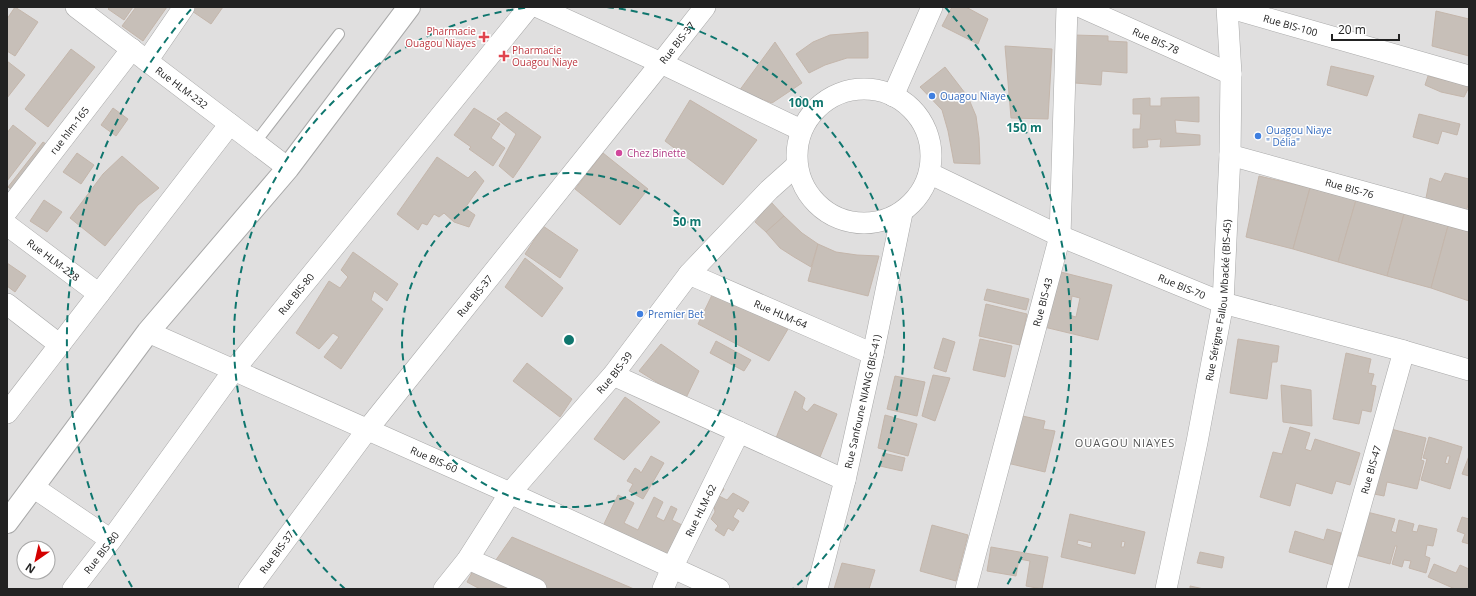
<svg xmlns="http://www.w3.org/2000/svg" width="1476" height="596" font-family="'Open Sans',sans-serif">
<rect width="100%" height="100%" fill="#f2efe9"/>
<!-- residential -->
<path fill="#e0dfdf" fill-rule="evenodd" d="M 7,7 L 1469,7 L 1469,589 L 7,589 ZM 24,548 L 48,548 L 48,572 L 24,572 Z"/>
<!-- building -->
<g fill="#c7bfb8" stroke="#c4b6ab" fill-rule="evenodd">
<polygon points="15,7 38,22 15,56 7,51 7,19"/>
<polygon points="110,7 133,7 124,20 108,9"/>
<polygon points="136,7 167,7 143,41 122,26"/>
<polygon points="190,7 223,7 211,24 189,9"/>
<polygon points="952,7 966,7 988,19 978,44 942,26"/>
<polygon points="1436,11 1469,19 1469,56 1432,46"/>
<polygon points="868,32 868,58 847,58 825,65 809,73 796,54 813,42 830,35"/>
<polygon points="1074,35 1108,36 1108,41 1127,42 1127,73 1102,71 1101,85 1075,83"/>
<polygon points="775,42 802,83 772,103 739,91"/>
<polygon points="1005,46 1052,49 1048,119 1011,118"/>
<polygon points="71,49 95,67 48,127 25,109"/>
<polygon points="7,61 25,75 7,98"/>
<polygon points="1331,66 1374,76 1367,96 1327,85"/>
<polygon points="945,67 968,97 976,116 979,138 980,164 954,163 948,131 942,110 920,87"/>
<polygon points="1428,76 1469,86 1469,87 1464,97 1441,92 1425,85"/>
<polygon points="1199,97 1199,122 1175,120 1176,133 1200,135 1200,145 1160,147 1161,139 1147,140 1148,147 1133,148 1133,129 1140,129 1141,114 1133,114 1133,99 1150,98 1150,106 1161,106 1161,98"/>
<polygon points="690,100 757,140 723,185 665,141"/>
<polygon points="113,108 128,119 116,136 101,125"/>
<polygon points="474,108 500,124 491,138 505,148 493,166 469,149 471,147 454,135"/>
<polygon points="506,112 541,137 513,178 499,166 516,134 497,119"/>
<polygon points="1419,114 1460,124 1457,135 1442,131 1438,144 1413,137"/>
<polygon points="13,125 36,143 7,181 7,133"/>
<polygon points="43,142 52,148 17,194 8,187"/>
<polygon points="77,153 94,165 81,184 63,172"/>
<polygon points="603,153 648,189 620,225 575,189"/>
<polygon points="122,156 159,188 138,205 105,246 70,218 103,174"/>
<polygon points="437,157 468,178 475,171 484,181 465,208 475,215 469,227 454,222 444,213 439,217 434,214 427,225 422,223 418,230 397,214"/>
<polygon points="1445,173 1469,179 1469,202 1466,212 1425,203 1430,178 1441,182"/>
<polygon points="1259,176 1310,188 1293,249 1246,237"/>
<polygon points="1310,188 1356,200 1338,262 1293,249"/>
<polygon points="44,200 62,212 47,232 30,221"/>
<polygon points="1356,200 1404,214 1387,276 1338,262"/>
<polygon points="771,202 784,216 766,232 755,222"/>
<polygon points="1404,214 1448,226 1431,288 1387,276"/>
<polygon points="784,216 802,233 818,244 811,267 794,257 780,248 766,232"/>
<polygon points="543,226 578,250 560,278 525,254"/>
<polygon points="1448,226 1469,232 1469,301 1431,288"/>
<polygon points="818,244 836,252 857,255 879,256 868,296 808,281"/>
<polygon points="353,252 398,284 387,301 374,291 371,300 383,309 341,369 324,357 339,337 333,333 319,349 296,333 329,281 340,288 348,277 341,270"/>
<polygon points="525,258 563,288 542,317 505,287"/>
<polygon points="7,263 26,276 15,292 7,286"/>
<path d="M 1053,270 L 1112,285 L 1098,340 L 1040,326 ZM 1072,296 L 1080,298 L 1076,317 L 1069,315 Z"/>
<polygon points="987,289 1029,299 1026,310 984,300"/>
<polygon points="713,293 788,329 769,361 698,324"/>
<polygon points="986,304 1027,314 1020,345 979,336"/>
<polygon points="943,338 955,342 946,372 934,368"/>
<polygon points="980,339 1012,346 1005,377 973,370"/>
<polygon points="1238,339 1279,346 1277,362 1272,362 1267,399 1230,393"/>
<polygon points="716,341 751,360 744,371 710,353"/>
<polygon points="661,344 699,371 685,400 639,371"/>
<polygon points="1346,353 1371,359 1368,373 1374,374 1371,385 1376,386 1371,412 1362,410 1359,424 1333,419"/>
<polygon points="527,363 572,399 560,417 513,381"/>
<polygon points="933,375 950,378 935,421 922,416"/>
<polygon points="895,376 925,382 917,416 887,409"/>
<polygon points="1281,385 1311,390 1312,426 1283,422"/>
<polygon points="795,391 805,398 802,408 807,412 814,404 837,414 820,457 776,438"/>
<polygon points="625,397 660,422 624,460 594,439"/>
<polygon points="885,415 917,424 908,456 878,448"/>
<polygon points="1018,415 1045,421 1043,429 1055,431 1045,472 1007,463"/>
<polygon points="1290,427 1310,433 1305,449 1311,451 1315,439 1360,453 1350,485 1336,481 1332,494 1296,483 1290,506 1260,497 1273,452 1282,454"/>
<polygon points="1391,429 1426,438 1421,460 1424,461 1417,489 1387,482 1384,496 1374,494"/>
<path d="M 1429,437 L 1462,447 L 1450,489 L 1421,480 L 1427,459 L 1423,458 ZM 1447,456 L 1450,456 L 1448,464 L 1445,463 Z"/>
<polygon points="883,453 905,458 902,471 880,466"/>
<polygon points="651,456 664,463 643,499 629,491 633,484 627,481 635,468 640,471 640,472 641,473"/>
<polygon points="1469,456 1469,476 1462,474"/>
<polygon points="711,482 724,489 719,496 727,500 733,493 749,502 743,512 738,508 733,517 739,521 733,531 728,528 724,536 715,530 718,526 711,519 715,512"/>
<polygon points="618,495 634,503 624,523 638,530 654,497 663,502 656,517 664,521 671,506 677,509 672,520 682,525 666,557 603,526"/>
<polygon points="1363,511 1395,519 1391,531 1396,533 1399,520 1414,524 1412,531 1417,532 1419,525 1437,529 1433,546 1427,545 1425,556 1430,558 1426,573 1409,568 1411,561 1404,560 1402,567 1392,564 1397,546 1395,546 1390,564 1352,554"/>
<path d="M 1070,514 L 1145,532 L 1135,574 L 1061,557 ZM 1078,540 L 1092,543 L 1091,548 L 1077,544 ZM 1122,541 L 1125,542 L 1124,547 L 1121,547 Z"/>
<polygon points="1462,517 1469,519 1469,544 1462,542 1465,534 1457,531"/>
<polygon points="932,525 968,535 956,581 920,571"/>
<polygon points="1327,529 1341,533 1333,565 1289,552 1295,531 1324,540"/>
<polygon points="512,537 634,589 542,589 491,567"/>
<polygon points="991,547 1048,557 1042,589 1026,586 1030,561 1019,559 1016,576 987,571"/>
<polygon points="1200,552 1224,557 1222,568 1197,563"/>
<polygon points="842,563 875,570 869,589 834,589"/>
<polygon points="1434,564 1456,573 1460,565 1469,569 1469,589 1455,589 1428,577"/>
<polygon points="475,567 512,589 480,589 467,582"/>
<polygon points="1190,586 1204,589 1190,589"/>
</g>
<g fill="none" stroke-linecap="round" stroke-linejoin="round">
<!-- service casing -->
<g stroke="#a9a9a9" stroke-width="12">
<polyline id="service" points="255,143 339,34"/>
</g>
<!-- minor casing -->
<g stroke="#a9a9a9" stroke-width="22">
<g id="minor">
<path id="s1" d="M 76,7 L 288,168"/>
<polyline points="538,7 661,63 801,130"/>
<path id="s2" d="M 1081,7 L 1231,74"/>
<path id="s3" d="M 1227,7 L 1469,76"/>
<polyline points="147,61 184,7"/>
<circle cx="864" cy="156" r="67"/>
<polyline points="893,96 932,7"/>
<path id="s4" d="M 1230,155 L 1469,221"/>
<path id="s5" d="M 931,174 L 1060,236 L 1223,303 L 1404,351 L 1469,370"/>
<path id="s6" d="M 7,211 L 132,49"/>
<path id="s7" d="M 7,225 L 99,294"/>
<path id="s8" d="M 689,274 L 873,354"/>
<polyline points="7,304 60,345"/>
<path id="s9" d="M 148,332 L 510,493 L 719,589"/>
<polyline points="613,375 845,480"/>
<polyline points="7,413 230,124"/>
<polyline points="33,487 111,540"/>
<polyline points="468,559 536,589"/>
<path id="s10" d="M 73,589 L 111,540 L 234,370 L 529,7"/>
<path id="s11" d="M 249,589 L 367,430 L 661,63 L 705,7"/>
<path id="s12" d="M 444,589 L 468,559 L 510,493 L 613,375 L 689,274 L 769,190 L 797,165"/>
<path id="s13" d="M 663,589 L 672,568 L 739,432"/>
<path id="s14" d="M 817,589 L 845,480 L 873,354 L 902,213"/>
<path id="s15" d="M 966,589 L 1060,236 L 1067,7"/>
<path id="s16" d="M 1166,589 L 1197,442 L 1223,303 L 1230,155 L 1231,74 L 1227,7"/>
<path id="s17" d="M 1337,589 L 1404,351"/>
</g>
</g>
<!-- tertiary casing -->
<g stroke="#a9a9a9" stroke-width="24">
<polyline id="tertiary" points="7,522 148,332 288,168 409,7"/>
</g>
<!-- service -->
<use href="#service" stroke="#fff" stroke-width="10"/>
<!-- minor -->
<use href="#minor" stroke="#fff" stroke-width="21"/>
<!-- tertiary -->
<use href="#tertiary" stroke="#fff" stroke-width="22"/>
</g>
<!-- distance rings -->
<g fill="none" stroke="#0f766e" stroke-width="2" stroke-dasharray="7 5">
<circle cx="569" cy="340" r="167"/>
<path d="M345 589A335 335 0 0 1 531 7M607 7A335 335 0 0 1 793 589"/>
<path d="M132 587A502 502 0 0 1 193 7M945 7A502 502 0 0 1 1006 587"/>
</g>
<!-- markers -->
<g fill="#e0444e" stroke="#fff" stroke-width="1.5">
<path d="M482 31h4v4h4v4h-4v4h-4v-4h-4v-4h4z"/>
<path d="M502 50h4v4h4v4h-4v4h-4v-4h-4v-4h4z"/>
</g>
<g fill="#3f7fe0" stroke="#fff" stroke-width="1.5">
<circle cx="932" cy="96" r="4"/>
<circle cx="1258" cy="136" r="4"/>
<circle cx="640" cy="314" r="4"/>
</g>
<circle fill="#d1479c" stroke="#fff" stroke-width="1.5" cx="619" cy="153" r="4"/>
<g text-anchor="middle" stroke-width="3" stroke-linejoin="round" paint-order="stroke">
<!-- street labels -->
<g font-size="10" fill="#222" stroke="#fff">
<text dy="4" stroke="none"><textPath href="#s3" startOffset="66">Rue BIS-100</textPath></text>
<text dy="4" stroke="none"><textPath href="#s2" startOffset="82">Rue BIS-78</textPath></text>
<text dy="4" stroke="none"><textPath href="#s11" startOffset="694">Rue BIS-37</textPath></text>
<text dy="4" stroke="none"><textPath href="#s1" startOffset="133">Rue HLM-232</textPath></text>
<text dy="4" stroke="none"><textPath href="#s6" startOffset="102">rue hlm-165</textPath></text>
<text dy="4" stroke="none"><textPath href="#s4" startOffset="124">Rue BIS-76</textPath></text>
<text dy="4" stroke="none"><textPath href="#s7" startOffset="58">Rue HLM-228</textPath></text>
<text dy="4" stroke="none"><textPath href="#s5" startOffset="275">Rue BIS-70</textPath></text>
<text dy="4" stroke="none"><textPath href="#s10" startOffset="370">Rue BIS-80</textPath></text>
<text dy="4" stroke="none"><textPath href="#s11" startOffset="370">Rue BIS-37</textPath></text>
<text dy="4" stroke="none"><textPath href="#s16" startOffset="294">Rue Sérigne Fallou Mbacké (BIS-45)</textPath></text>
<text dy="4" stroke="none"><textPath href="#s15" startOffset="297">Rue BIS-43</textPath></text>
<text dy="4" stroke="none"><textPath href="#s8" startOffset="100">Rue HLM-64</textPath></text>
<text dy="4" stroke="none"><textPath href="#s12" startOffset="276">Rue BIS-39</textPath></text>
<text dy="4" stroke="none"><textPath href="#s14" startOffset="193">Rue Sanfoune NIANG (BIS-41)</textPath></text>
<text dy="4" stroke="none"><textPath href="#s9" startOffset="313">Rue BIS-60</textPath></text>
<text dy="4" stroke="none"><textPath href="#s17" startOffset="124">Rue BIS-47</textPath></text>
<text dy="4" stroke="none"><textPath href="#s13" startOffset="87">Rue HLM-62</textPath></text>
<text dy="4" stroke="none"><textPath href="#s10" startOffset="46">Rue BIS-80</textPath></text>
<text dy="4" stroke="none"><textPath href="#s11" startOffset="46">Rue BIS-37</textPath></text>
</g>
<!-- health labels -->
<g font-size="10" fill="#be3a42" stroke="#fff" text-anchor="end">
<text x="476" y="35">Pharmacie<tspan x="476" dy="12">Ouagou Niayes</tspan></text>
<text x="512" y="54" text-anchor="start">Pharmacie<tspan x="512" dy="12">Ouagou Niaye</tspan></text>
</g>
<!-- shop labels -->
<g font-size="10" fill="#366cbe" stroke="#fff" text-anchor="start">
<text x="940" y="100">Ouagou Niaye</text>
<text x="1266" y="134">Ouagou Niaye<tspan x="1266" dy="12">" Délia"</tspan></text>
<text x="648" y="318">Premier Bet</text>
</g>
<!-- hotel labels -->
<g font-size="10" fill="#b23c85" stroke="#fff" text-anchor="start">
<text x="627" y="157">Chez Binette</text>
</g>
<!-- neighbourhood labels -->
<g font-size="11" letter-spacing="1" fill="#555" stroke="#fff">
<text x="1125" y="447">OUAGOU NIAYES</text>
</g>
</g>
<circle cx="569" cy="340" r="6" fill="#0f766e" stroke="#fff" stroke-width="2"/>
<g font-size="12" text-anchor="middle" font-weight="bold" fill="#0f766e" stroke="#fff" stroke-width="3" stroke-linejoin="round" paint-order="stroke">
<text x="806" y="107">100 m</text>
<text x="1024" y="132">150 m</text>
<text x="687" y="226">50 m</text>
</g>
<!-- border -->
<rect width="1476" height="596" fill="none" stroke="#222222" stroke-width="16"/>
<!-- north arrow -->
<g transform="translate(36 560) rotate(214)"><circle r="19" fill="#ffffff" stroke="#a7a7a7"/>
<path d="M0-3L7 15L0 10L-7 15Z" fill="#d40000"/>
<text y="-6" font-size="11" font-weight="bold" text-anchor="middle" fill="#222222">N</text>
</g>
<!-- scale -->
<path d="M1332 34v6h67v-6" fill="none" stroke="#222222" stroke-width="2"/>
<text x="1338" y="34" font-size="12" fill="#222222" stroke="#ffffff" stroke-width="3" paint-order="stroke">20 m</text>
</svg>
